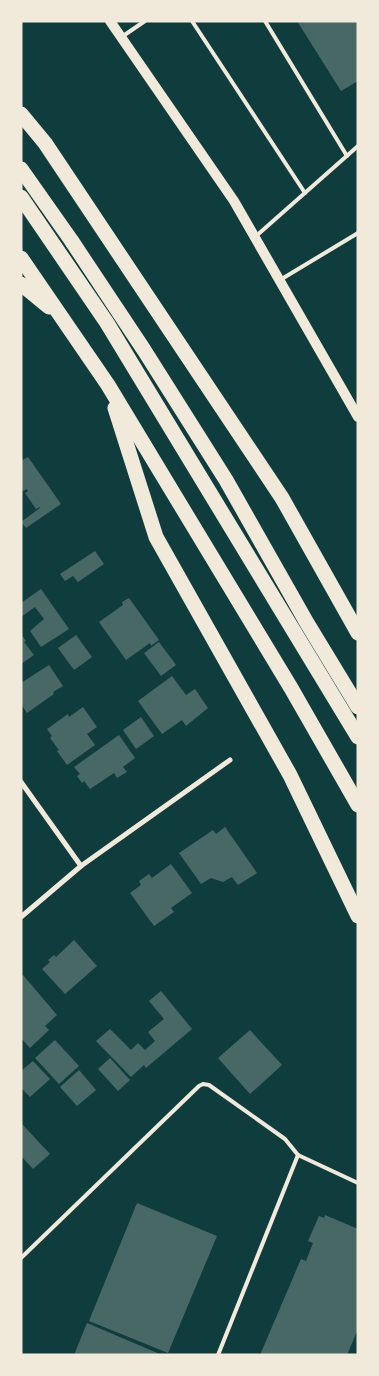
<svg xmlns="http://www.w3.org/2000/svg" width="379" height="1376" font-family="Signika,sans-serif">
<rect width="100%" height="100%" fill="#0f3d3e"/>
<!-- building -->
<g fill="#486865">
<polygon points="297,21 358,21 358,81 341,91"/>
<polygon points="28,457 61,504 26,528 21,522 40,508 40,507 36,509 25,493 28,491 27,489 23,491 21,488 21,461"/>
<polygon points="95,551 104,564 78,582 73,576 65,581 60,574"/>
<polygon points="41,589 69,629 41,647 30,631 44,619 35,607 21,617 21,603"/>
<polygon points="129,598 159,640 151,646 150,643 126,660 99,622 123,605 122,602"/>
<polygon points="21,634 26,641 24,642 34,655 21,664"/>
<polygon points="76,635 92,657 74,670 58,648"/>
<polygon points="159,642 176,665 161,676 144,653"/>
<polygon points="49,665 63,686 53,692 54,694 27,713 21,704 21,683"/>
<polygon points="172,676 186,695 195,689 208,708 186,726 182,720 162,734 138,701"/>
<polygon points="83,707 97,727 87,734 95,745 67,765 57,751 59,750 50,738 52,736 47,729 68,714 69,717"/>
<polygon points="141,717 154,736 136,749 123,730"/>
<polygon points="119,735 135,758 123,767 127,772 117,778 114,773 90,789 84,781 82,783 77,776 80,774 74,767"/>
<polygon points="225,827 257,873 238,885 232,877 223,882 211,878 201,884 179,853 213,830 216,834"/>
<polygon points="171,864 192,893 171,908 174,912 154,926 130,893 141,885 139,881 149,874 152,878"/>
<polygon points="74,940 97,966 65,994 42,969 50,962 48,960 54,955 56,957"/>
<polygon points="23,975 57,1015 45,1026 49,1030 30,1048 21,1038 21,977"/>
<polygon points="161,991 192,1029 146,1068 144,1065 131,1077 96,1041 110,1029 131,1050 138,1043 145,1050 155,1041 148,1032 164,1019 149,1001"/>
<polygon points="250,1030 282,1065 250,1094 218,1058"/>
<polygon points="55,1040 79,1066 59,1084 35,1058"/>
<polygon points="110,1058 130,1080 118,1091 98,1069"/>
<polygon points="33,1061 50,1079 30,1097 21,1088 21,1071"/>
<polygon points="79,1070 96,1090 77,1106 60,1087"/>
<polygon points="21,1123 50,1154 33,1169 21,1156"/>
<polygon points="137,1203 217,1236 168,1353 89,1321"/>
<polygon points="325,1215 358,1229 358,1329 347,1355 260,1355 301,1259 306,1261 313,1243 308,1241 319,1216 324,1218"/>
<polygon points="87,1323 162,1355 74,1355"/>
</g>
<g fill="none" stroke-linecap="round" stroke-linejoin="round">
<!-- service -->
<g stroke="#f1e9da" stroke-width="4">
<polyline points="192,21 305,193"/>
<polyline points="265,21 347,156"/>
<polyline points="123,36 145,21"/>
<polyline points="255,237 358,146"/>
<polyline points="280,280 358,233"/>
<polyline points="21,1258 199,1086 203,1084 209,1085 285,1139 298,1155 358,1183"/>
<polyline points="218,1355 298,1155"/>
</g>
<!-- minor -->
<g stroke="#f1e9da" stroke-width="5">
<polyline points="21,782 81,866"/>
<polyline points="21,917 81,866 230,760"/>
</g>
<!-- secondary -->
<polyline stroke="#f1e9da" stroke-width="10" points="110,21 234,201 358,417"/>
<!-- motorway -->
<g stroke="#f1e9da" stroke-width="15">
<polyline points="21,114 45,143 282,498 358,633"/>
<polyline points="21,169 71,240 144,350 226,480 307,623 358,707"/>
<polyline points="21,197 107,323 358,737"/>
<polyline points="21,258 108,385 291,688 358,805"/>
<polyline points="21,284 49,307"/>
<polyline points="115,408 156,537 290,775 358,916"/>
</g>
</g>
<!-- border -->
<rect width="379" height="1376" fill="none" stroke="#f1e9da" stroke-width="45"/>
</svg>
